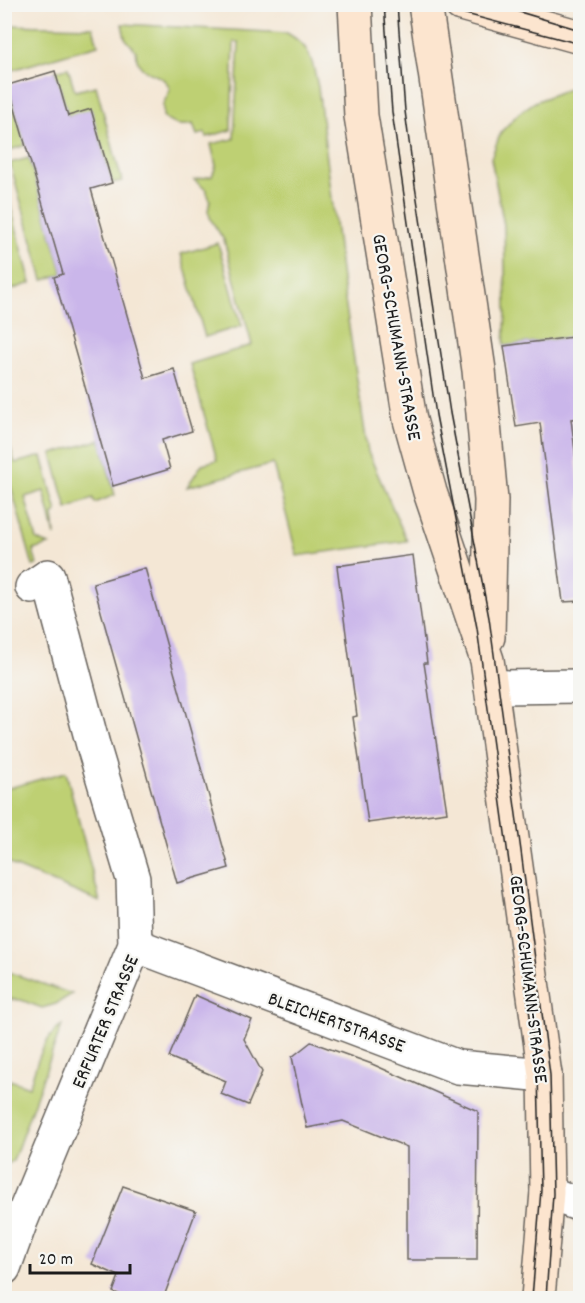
<svg xmlns="http://www.w3.org/2000/svg" width="585" height="1303" font-family="Dekko,sans-serif">
<rect width="100%" height="100%" fill="#f6f6f2"/>
<filter id="ink" filterUnits="userSpaceOnUse"><feTurbulence type="fractalNoise" baseFrequency=".0167" numOctaves="2"/><feDisplacementMap in="SourceGraphic" scale="12" xChannelSelector="R" yChannelSelector="G"/><feConvolveMatrix kernelMatrix="1 2 1 2 8 2 1 2 1" color-interpolation-filters="sRGB"/></filter>
<filter id="wash" filterUnits="userSpaceOnUse"><feTurbulence type="fractalNoise" baseFrequency=".008" numOctaves="4" result="noise"/><feDisplacementMap in="SourceGraphic" scale="24" xChannelSelector="R" yChannelSelector="G"/><feGaussianBlur stdDeviation="1.35" result="paint"/><feColorMatrix in="noise" values="0 0 0 0 0 0 0 0 0 0 0 0 0 0 0 0 0 1.4 0 .05"/><feComposite in="paint" operator="in"/></filter>
<g filter="url(#wash)">
<rect width="100%" height="100%" fill="#f4e7d5"/>
<!-- green -->
<g fill="#bed073" stroke="#6d7648" stroke-width="1.5">
<path d="M 122,24 L 287,33 C 312,47 312,61 318,87 L 343,287 L 368,452 L 407,541 L 297,556 L 273,464 L 187,487 L 202,464 L 217,460 L 190,364 L 252,345 L 224,240 L 211,220 L 208,211 L 210,200 L 206,190 L 194,180 L 212,176 L 216,166 L 211,144 L 234,139 L 239,42 L 234,42 L 231,130 L 207,137 L 205,133 L 197,135 L 193,124 C 182,127 170,125 163,116 L 163,104 L 170,90 C 164,68 136,80 136,51 L 125,38 Z"/>
<polygon points="5,25 93,27 98,45 5,72"/>
<polygon points="68,68 75,91 96,86 122,181 112,183 91,110 68,116 55,71"/>
<polygon points="580,84 580,336 504,346 506,311 504,225 491,158 501,132 519,113 535,102"/>
<polygon points="8,85 26,145 7,151 4,143 4,86"/>
<polygon points="29,158 63,274 43,280 10,163"/>
<polygon points="5,186 31,283 5,292 4,292"/>
<polygon points="218,243 242,326 205,337 181,254"/>
<polygon points="4,427 15,463 42,456 57,512 53,514 55,536 44,491 25,497 37,540 49,545 33,550 37,565 33,566 5,465"/>
<polygon points="100,440 115,495 95,503 93,498 67,509 52,454"/>
<polygon points="66,772 100,902 14,866 5,860 5,789"/>
<polygon points="4,971 5,971 72,994 56,1004 42,1008 21,1000 5,999"/>
<path d="M 62,1025 L 13,1161 L 5,1165 L 5,1090 L 7,1090 L 10,1080 L 29,1087 C 37,1064 41,1041 62,1025 Z"/>
</g>
<g id="blocks">
<!-- building -->
<g fill="#cab6ea">
<polygon points="55,71 68,116 91,109 112,183 91,189 145,378 174,369 192,431 162,440 170,469 113,486 54,277 63,274 8,85"/>
<polygon points="580,336 580,418 571,419 580,491 580,601 563,602 540,423 516,427 504,346"/>
<polygon points="413,555 427,663 424,663 447,812 368,823 353,717 357,716 337,566"/>
<polygon points="145,568 229,868 177,883 93,583"/>
<polygon points="195,995 252,1020 244,1039 262,1072 248,1105 221,1094 226,1081 169,1057"/>
<polygon points="311,1042 372,1064 478,1111 477,1260 407,1260 407,1147 343,1121 307,1128 292,1057"/>
<polygon points="123,1186 196,1211 163,1299 132,1299 113,1292 119,1276 92,1264"/>
</g>
</g>
</g>
<g filter="url(#ink)">
<use href="#blocks" fill-opacity="0" stroke="#68635d" stroke-width="1.5"/>
<g fill="none" stroke-linecap="round" stroke-linejoin="round">
<!-- street casing -->
<g stroke="#68635d" stroke-width="36">
<g id="street">
<polyline points="491,687 580,686"/>
<polyline points="135,945 458,1067 545,1075"/>
<polyline points="547,1192 580,1205"/>
<polyline points="4,1268 21,1221 135,945 133,879 93,745 48,576 32,587"/>
</g>
</g>
<!-- secondary casing -->
<g stroke="#68635d" stroke-width="36">
<g id="secondary">
<polyline points="355,4 361,116 410,420 430,492 487,660 491,687 545,1075 547,1192 538,1298"/>
<polyline points="425,4 479,370 491,500 488,637"/>
<polyline points="461,4 580,37"/>
</g>
</g>
<!-- street -->
<use href="#street" stroke="#fff" stroke-width="33"/>
<!-- secondary -->
<use href="#secondary" stroke="#fce5cf" stroke-width="33"/>
<!-- tram -->
<g stroke="#1c1c1c" stroke-width="1.5">
<polyline points="384,4 392,112 420,306 436,415 477,628 538,1075 541,1190 532,1298"/>
<polyline points="397,4 405,111 415,186 450,413 489,618 521,851 550,1075 553,1194 546,1298"/>
<polyline points="428,4 580,44"/>
<polyline points="493,4 580,30"/>
</g>
</g>
</g>
<g text-anchor="middle" stroke-width="4.5" stroke-linejoin="round" paint-order="stroke">
<!-- street labels -->
<g font-size="20" fill="#1c1c1c" stroke="#f6f6f2">
<text transform="translate(398 337) rotate(80)" y="7">GEORG-SCHUMANN-STRASSE</text>
<text transform="translate(530 979) rotate(83)" y="7">GEORG-SCHUMANN-STRASSE</text>
<text transform="translate(104 1021) rotate(-67)" y="7">ERFURTER STRASSE</text>
<text transform="translate(337 1021) rotate(20)" y="7">BLEICHERTSTRASSE</text>
</g>
</g>
<!-- margin -->
<rect width="585" height="1303" fill="none" stroke="#f6f6f2" stroke-width="24"/>
<!-- scale -->
<path d="M30 1264v9h100v-9" fill="none" stroke="#1c1c1c" stroke-width="3"/>
<text x="39" y="1264" font-size="18" fill="#1c1c1c" stroke="#f6f6f2" stroke-width="4.5" paint-order="stroke">20 m</text>
</svg>
